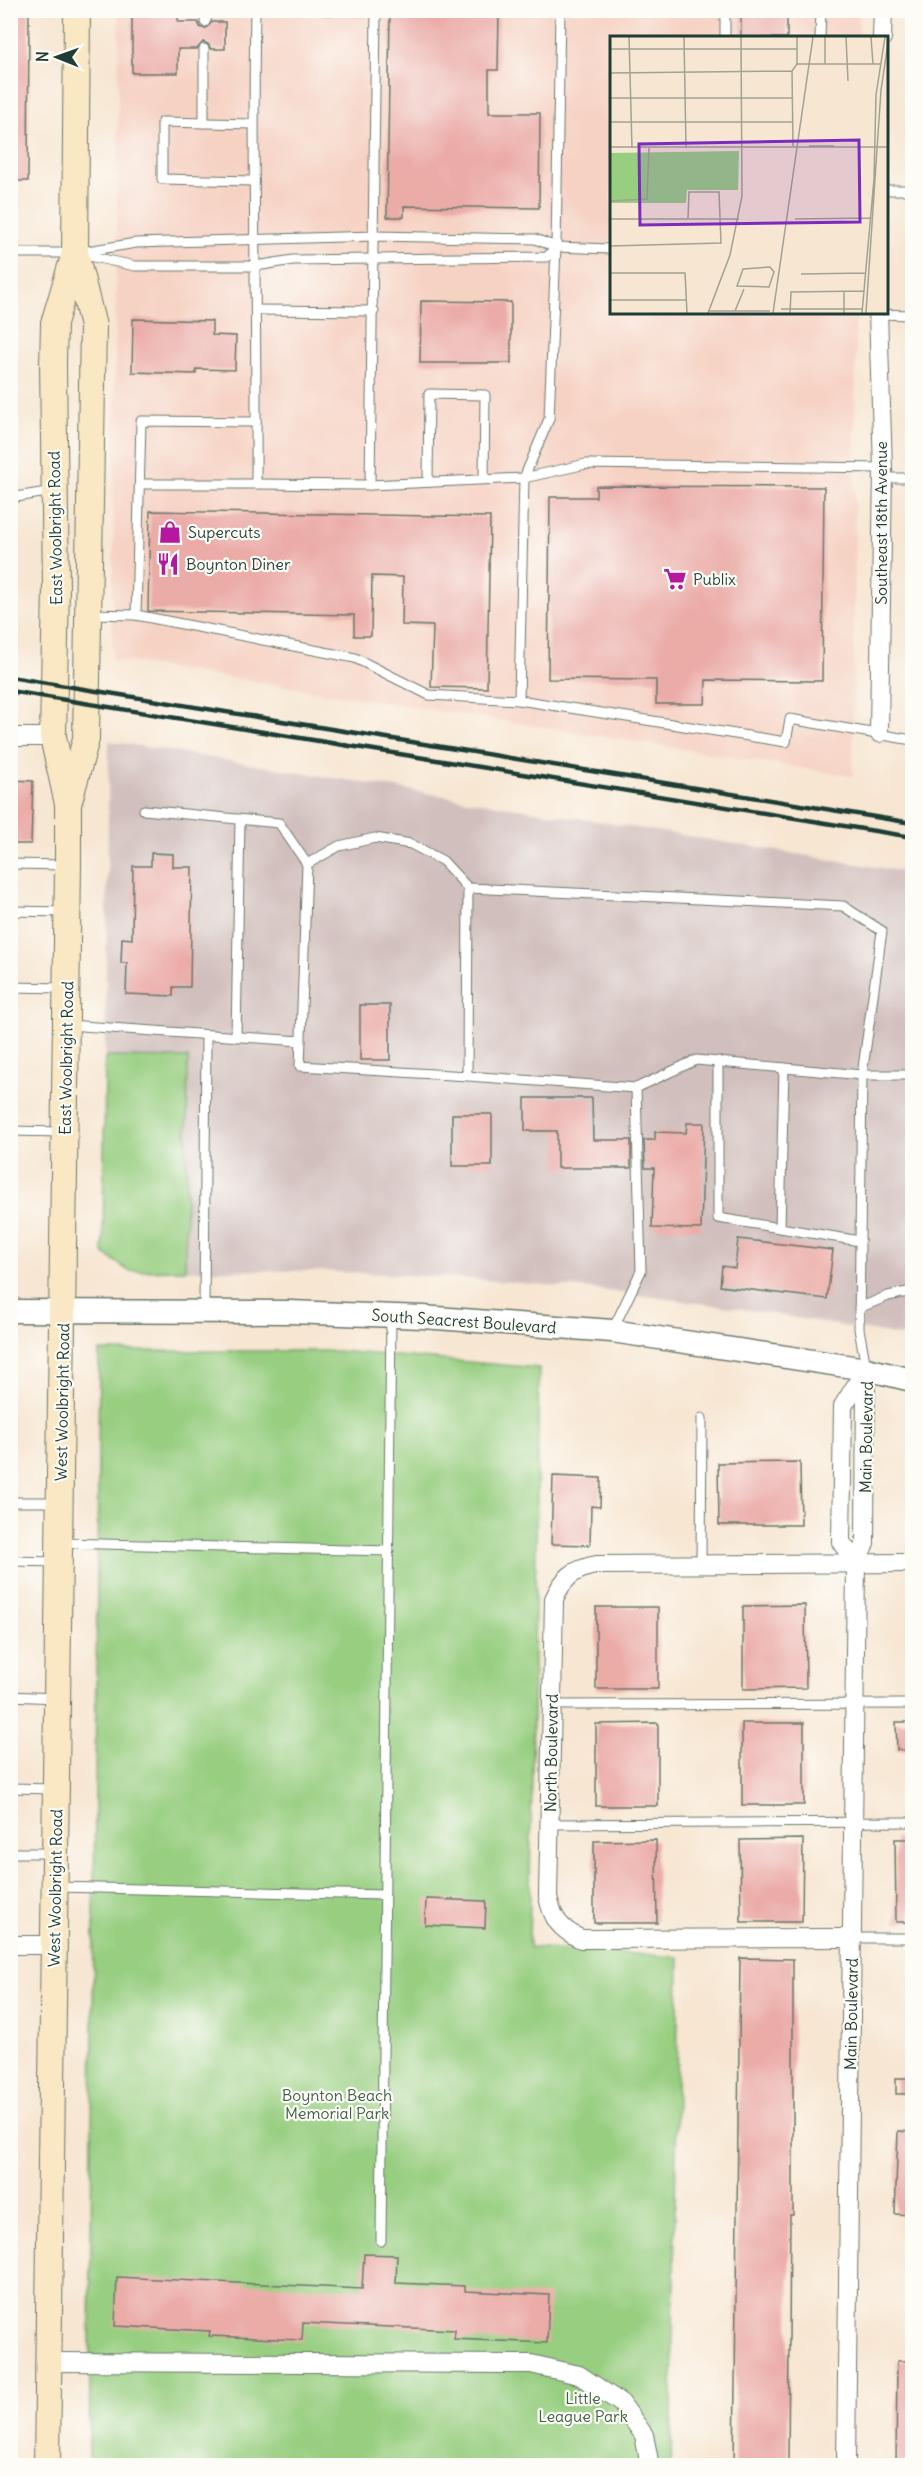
<svg xmlns="http://www.w3.org/2000/svg" width="923" height="2476" font-family="Delius,sans-serif">
<rect width="100%" height="100%" fill="#fdfcf7"/>
<filter id="ink" filterUnits="userSpaceOnUse"><feTurbulence type="fractalNoise" baseFrequency=".0167" numOctaves="2"/><feDisplacementMap in="SourceGraphic" scale="12" xChannelSelector="R" yChannelSelector="G"/><feConvolveMatrix kernelMatrix="1 2 1 2 8 2 1 2 1" color-interpolation-filters="sRGB"/></filter>
<filter id="wash" filterUnits="userSpaceOnUse"><feTurbulence type="fractalNoise" baseFrequency=".008" numOctaves="4" result="noise"/><feDisplacementMap in="SourceGraphic" scale="24" xChannelSelector="R" yChannelSelector="G"/><feGaussianBlur stdDeviation="1.35" result="paint"/><feColorMatrix in="noise" values="0 0 0 0 0 0 0 0 0 0 0 0 0 0 0 0 0 1.4 0 .05"/><feComposite in="paint" operator="in"/></filter>
<g filter="url(#wash)">
<rect width="100%" height="100%" fill="#f7e6d2"/>
<!-- built -->
<polygon fill="#f6d2c3" points="119,11 859,11 859,37 611,38 611,312 856,312 853,776 112,659"/>
<!-- industrial -->
<polygon fill="#d1bfbd" points="109,741 912,873 912,1338 737,1308 592,1289 449,1277 320,1271 185,1270 188,1058 105,1057"/>
<!-- green -->
<g fill="#97ce80" stroke="#5b865a" stroke-width="1.5">
<polygon points="105,1057 188,1058 185,1270 129,1271 103,1253"/>
<polygon points="99,1351 337,1351 539,1368 529,1947 679,1957 671,2465 89,2465"/>
</g>
<g id="blocks">
<!-- building -->
<g fill="#ebaca8">
<polygon points="10,10 29,10 28,181 10,181"/>
<polygon points="132,10 178,10 178,22 198,22 200,27 205,29 212,22 225,22 225,49 211,49 208,44 203,42 197,49 178,49 178,73 132,73"/>
<polygon points="390,10 499,10 498,70 489,70 489,113 540,113 539,208 404,206 404,217 387,217"/>
<rect x="741" y="10" width="46" height="28"/>
<polygon points="421,301 511,302 511,363 420,363"/>
<polygon points="133,319 212,321 212,335 236,336 235,370 196,369 196,374 132,372"/>
<polygon points="596,486 824,487 822,681 706,680 705,704 656,704 656,680 548,679 550,497 596,497"/>
<polygon points="150,511 490,517 487,688 431,687 433,626 402,625 403,577 372,576 371,636 354,636 354,615 148,611"/>
<polygon points="10,780 33,781 31,844 14,844 14,827 10,827"/>
<polygon points="151,853 173,854 173,867 192,867 190,987 173,987 173,996 126,994 127,963 121,963 122,938 132,939 133,866 151,866"/>
<rect x="360" y="1005" width="30" height="55"/>
<polygon points="525,1098 592,1098 593,1140 631,1140 631,1168 557,1168 557,1131 525,1131"/>
<rect x="452" y="1114" width="40" height="52"/>
<polygon points="687,1123 704,1123 701,1229 652,1228 654,1168 645,1168 644,1140 655,1140 655,1132 686,1133"/>
<polygon points="738,1239 833,1250 827,1299 720,1286 722,1266 735,1268"/>
<polygon points="800,1462 801,1525 719,1525 718,1463"/>
<polygon points="553,1476 601,1478 600,1507 591,1506 590,1545 551,1544"/>
<polygon points="805,1605 806,1688 743,1689 743,1606"/>
<rect x="596" y="1607" width="62" height="82"/>
<polygon points="896,1722 912,1722 912,1750 897,1750"/>
<polygon points="658,1723 658,1806 596,1806 596,1724"/>
<rect x="742" y="1723" width="62" height="82"/>
<polygon points="803,1839 802,1922 741,1922 740,1840"/>
<polygon points="895,1839 912,1839 912,1922 896,1922"/>
<polygon points="656,1840 657,1923 594,1923 594,1841"/>
<polygon points="426,1899 486,1901 485,1928 425,1925"/>
<polygon points="740,1958 793,1959 793,2215 790,2215 788,2466 734,2466"/>
<rect x="896" y="2078" width="16" height="16"/>
<polygon points="898,2131 912,2132 912,2215 895,2214"/>
<polygon points="364,2254 397,2255 396,2283 465,2286 465,2291 549,2295 547,2343 454,2339 455,2330 303,2323 302,2340 209,2336 210,2331 115,2326 117,2277 362,2289"/>
<polygon points="897,2361 912,2361 912,2466 896,2466"/>
</g>
</g>
</g>
<g filter="url(#ink)">
<use href="#blocks" fill-opacity="0" stroke="#6b786b" stroke-width="1.5"/>
<g fill="none" stroke-linecap="round" stroke-linejoin="round">
<!-- service casing -->
<g stroke="#6b786b" stroke-width="11">
<g id="service">
<polyline points="323,10 376,11"/>
<polyline points="205,22 210,10"/>
<polyline points="725,38 725,10"/>
<polyline points="820,38 821,10"/>
<polyline points="204,49 204,123"/>
<polyline points="253,181 162,179 162,122 253,124"/>
<polyline points="886,190 912,190"/>
<polyline points="10,253 75,253 136,243 375,236 535,239 556,247 611,249"/>
<polyline points="80,254 135,266 256,266 293,260 547,257 556,247"/>
<polyline points="256,310 374,311"/>
<polyline points="878,314 912,315"/>
<polyline points="883,478 912,478"/>
<polyline points="428,482 429,394 485,395 484,479"/>
<path d="M 140,484 L 256,484 C 257,326 252,168 255,10"/>
<polyline points="256,484 370,485 524,478 549,419 556,247 560,10"/>
<polyline points="370,485 376,10"/>
<polyline points="10,498 53,491"/>
<polyline points="90,614 136,615 141,421 256,422"/>
<polyline points="136,615 355,658 429,695 519,700 524,478 586,464 883,468"/>
<polyline points="519,700 786,742 790,719 912,740"/>
<polyline points="144,810 279,823 307,864"/>
<polyline points="10,864 66,865"/>
<polyline points="468,888 843,906 882,931 862,1075 912,1075"/>
<polyline points="10,911 66,912"/>
<polyline points="10,987 65,988"/>
<polyline points="67,1025 301,1041"/>
<polyline points="236,1037 240,819"/>
<polyline points="718,1061 718,1218 780,1228"/>
<polyline points="784,1068 780,1228 860,1241"/>
<polyline points="467,1076 300,1066 307,864 339,846 375,838 411,844 443,861 468,888 467,1076 636,1088"/>
<polyline points="10,1131 62,1132"/>
<polyline points="859,1308 888,1296 912,1291"/>
<polyline points="204,1311 206,1035"/>
<polyline points="612,1331 641,1271 636,1088 696,1060 862,1075 859,1329 866,1367"/>
<polyline points="10,1502 59,1502"/>
<polyline points="62,1543 389,1551"/>
<polyline points="10,1561 58,1562"/>
<polyline points="701,1564 702,1418"/>
<polyline points="10,1696 55,1698"/>
<polyline points="552,1705 912,1704"/>
<polyline points="10,1788 54,1789"/>
<polyline points="550,1824 912,1822"/>
<polyline points="10,1853 53,1853"/>
<polyline points="57,1887 384,1895"/>
<polyline points="851,1938 912,1938"/>
<polyline points="381,2241 391,1316"/>
</g>
</g>
<!-- minor casing -->
<g stroke="#6b786b" stroke-width="20">
<g id="minor">
<polyline points="882,38 883,10"/>
<polyline points="878,312 883,468 879,733"/>
<polyline points="10,737 53,737"/>
<polyline points="856,1563 841,1542 843,1406 866,1369"/>
<path d="M 851,1938 L 581,1939 C 561,1930 552,1919 548,1896 L 554,1599 C 563,1578 574,1569 596,1565 L 912,1563"/>
<polyline points="10,1945 54,1945"/>
<polyline points="49,2362 531,2364 579,2375 621,2403 644,2435 650,2466"/>
<polyline points="846,2466 856,1563 865,1543 866,1369"/>
</g>
</g>
<!-- tertiary casing -->
<g stroke="#6b786b" stroke-width="25">
<polyline id="tertiary" points="10,1311 290,1312 423,1317 612,1331 866,1369 912,1380"/>
</g>
<!-- secondary casing -->
<g stroke="#6b786b" stroke-width="28">
<g id="secondary">
<polyline points="69,801 86,739 93,326 75,253 77,10"/>
<polyline points="47,2466 68,865 68,804 53,737 56,587 53,365 54,323 75,253"/>
</g>
</g>
<!-- service -->
<use href="#service" stroke="#fff" stroke-width="9"/>
<!-- minor -->
<use href="#minor" stroke="#fff" stroke-width="18"/>
<!-- tertiary -->
<use href="#tertiary" stroke="#fff" stroke-width="22"/>
<!-- secondary -->
<use href="#secondary" stroke="#fae7c3" stroke-width="26"/>
<!-- rail -->
<g stroke="#1f3d34" stroke-width="4.5">
<polyline points="10,677 912,823"/>
<polyline points="10,691 912,837"/>
</g>
</g>
</g>
<!-- icons -->
<defs>
<g id="shop-bare" transform="scale(1.8)"><path d="M-5-2.5h2.3a2.7 3.5 0 0 1 5.4 0H5L5.5 6h-11ZM-1.5-2.5h3a1.5 2.3 0 0 0-3 0Z" fill="#b5179e" stroke="#fdfcf7" stroke-width="2.5" paint-order="stroke"/></g>
<g id="restaurant-bare" transform="scale(1.8)"><path d="M-5-6h1v4h1v-4h1v4h1v-4h1v5L-1.5 .5V6h-2V.5L-5-1ZM5-6V6H3V1.5H1.5Q1.5-4 5-6Z" fill="#b5179e" stroke="#fdfcf7" stroke-width="2.5" paint-order="stroke"/></g>
<g id="supermarket-bare" transform="scale(1.8)"><path d="M-6-5.5h2.5l.6 2H6L4.5 2H-2.5L-4.4-4H-6ZM-1.5 3.2a1.3 1.3 0 1 0 .1 0ZM3 3.2a1.3 1.3 0 1 0 .1 0Z" fill="#b5179e" stroke="#fdfcf7" stroke-width="2.5" paint-order="stroke"/></g>
</defs>
<g fill-rule="evenodd">
<use href="#shop-bare" x="170" y="532"/>
<use href="#restaurant-bare" x="168" y="564"/>
<use href="#supermarket-bare" x="675" y="579"/>
</g>
<g text-anchor="middle" stroke-width="4.5" stroke-linejoin="round" paint-order="stroke">
<!-- street labels -->
<g font-size="16" fill="#1f3d34" stroke="#fdfcf7">
<text transform="translate(881 523) rotate(-90)" y="6">Southeast 18th Avenue</text>
<text transform="translate(55 528) rotate(-91)" y="6">East Woolbright Road</text>
<text transform="translate(66 1058) rotate(-89)" y="6">East Woolbright Road</text>
<text transform="translate(464 1321) rotate(4)" y="6">South Seacrest Boulevard</text>
<text transform="translate(62 1402) rotate(-89)" y="6">West Woolbright Road</text>
<text transform="translate(866 1437) rotate(-89)" y="6">Main Boulevard</text>
<text transform="translate(551 1753) rotate(-89)" y="6">North Boulevard</text>
<text transform="translate(55 1888) rotate(-89)" y="6">West Woolbright Road</text>
<text transform="translate(851 2014) rotate(-89)" y="6">Main Boulevard</text>
</g>
<!-- poi labels -->
<g font-size="16" fill="#1f3d34" stroke="#fdfcf7" text-anchor="start">
<text x="188" y="538">Supercuts</text>
<text x="186" y="570">Boynton Diner</text>
<text x="693" y="585">Publix</text>
</g>
<!-- park labels -->
<g font-size="16" fill="#3d6147" stroke="#fdfcf7">
<text x="337" y="2101">Boynton Beach<tspan x="337" dy="18">Memorial Park</tspan></text>
<text x="583" y="2404">Little<tspan x="583" dy="18">League Park</tspan></text>
</g>
</g>
<!-- overview -->
<g transform="translate(610 36)">
<rect width="278" height="278" fill="#f7e6d2"/>
<path d="M 129,115 L 128,154 L 77,154 L 76,167 L 0,167 L 0,117 Z" fill="#97ce80"/>
<path fill="none" stroke="#a1a293" stroke-width="1.5" d="M 19,1 L 22,112M 74,1 L 76,112M 236,1 L 238,45M 261,1 L 263,28M 0,13 L 187,13M 187,28 L 270,28M 215,28 L 215,1M 0,37 L 182,35M 0,62 L 183,62M 0,86 L 183,86M 183,110 L 182,35 L 187,28 L 187,1M 199,110 L 224,110M 0,111 L 278,111M 0,165 L 37,163 L 39,112M 0,183 L 129,183M 185,183 L 260,182M 0,210 L 111,207 L 109,156 L 79,156 L 78,182M 160,231 L 164,236 L 159,251 L 127,250 L 133,233 ZM 0,237 L 75,237 L 77,277M 191,238 L 255,237M 0,264 L 77,264M 171,273 L 252,273M 98,275 L 160,275M 125,275 L 134,253M 98,277 L 120,219 L 132,160 L 131,1M 163,277 L 203,1M 180,277 L 181,256 L 254,255M 234,277 L 234,255M 252,277 L 264,143 L 266,59 L 275,1M 256,277 L 271,54 L 278,7"/>
<path fill="#7b2cbf" fill-opacity="0.15" stroke="#7b2cbf" stroke-width="3" d="M 249,104 L 250,186 L 30,189 L 29,108 Z"/>
<rect width="278" height="278" fill="none" stroke="#1f3d34" stroke-width="3"/>
</g>
<!-- margin -->
<rect width="923" height="2476" fill="none" stroke="#fdfcf7" stroke-width="36"/>
<!-- north arrow -->
<g transform="translate(57 57) rotate(271)" stroke="#fdfcf7" stroke-width="4.5" paint-order="stroke">
<path d="M0-4.5L10 22L0 15L-10 22Z" fill="#1f3d34"/>
<text y="-9" font-size="16" font-weight="bold" text-anchor="middle" fill="#1f3d34">N</text>
</g>
</svg>
